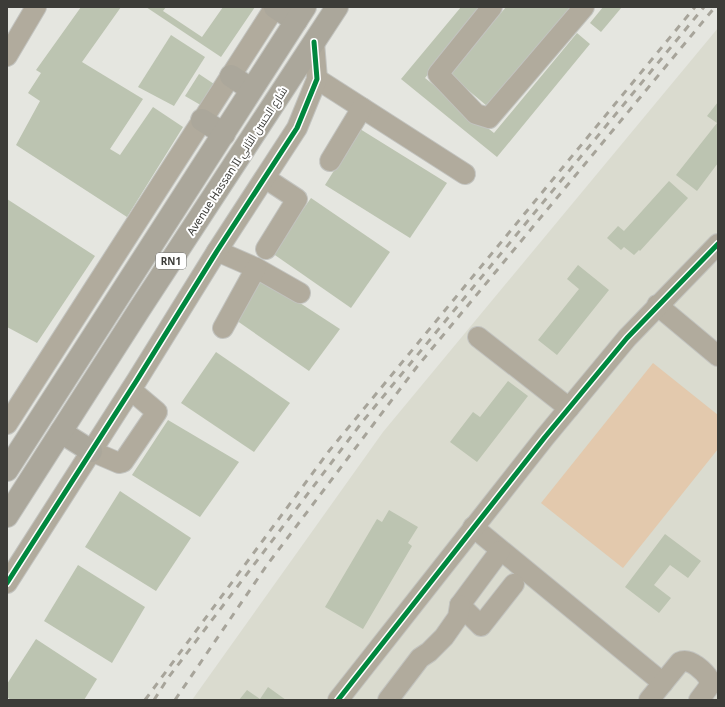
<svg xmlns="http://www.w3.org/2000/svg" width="725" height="707" font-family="'Noto Sans',Cairo,sans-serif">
<rect width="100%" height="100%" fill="#e5e6e0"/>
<!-- built -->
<polygon fill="#dadbcf" points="718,28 718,700 192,700 383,432"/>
<!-- green -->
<polygon fill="#e3c9ad" points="653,363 718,415 718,449 623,568 541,503"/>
<!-- building -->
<g fill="#bcc4b1">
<polygon points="81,7 121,7 82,62 143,99 110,149 120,155 153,107 183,127 127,217 16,145 40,101 28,93 41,73 36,70"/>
<polygon points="146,7 166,7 163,11 202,37 223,7 255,7 221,57"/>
<polygon points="461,7 483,7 425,78 494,133 577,33 590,44 497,157 401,79"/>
<polygon points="506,7 572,7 487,106 449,74"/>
<polygon points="603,7 622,7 601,32 590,23"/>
<polygon points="171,35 205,57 174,106 138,87"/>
<polygon points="199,74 217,86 204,107 185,96"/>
<polygon points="718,102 718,163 697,191 676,175 717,123 707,116"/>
<polygon points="360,129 447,183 410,238 325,185"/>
<polygon points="669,181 688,198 640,251 639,250 634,255 624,247 621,250 607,238 618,226 624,231"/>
<polygon points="311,198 390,252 351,308 272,253"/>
<polygon points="7,199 95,256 37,343 7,327"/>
<polygon points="578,265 609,290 557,355 538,340 579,289 567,279"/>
<polygon points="260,277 340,329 309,371 233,318"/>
<polygon points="216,352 290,403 254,452 181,403"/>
<polygon points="508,381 528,396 477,462 450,442 473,412 480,417"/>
<polygon points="168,420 239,462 200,517 132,475"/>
<polygon points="120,491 191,538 156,591 85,547"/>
<polygon points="389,510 418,527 408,543 412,546 363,629 325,607 377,519 382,522"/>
<polygon points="665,534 701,561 688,578 670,565 654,585 671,598 659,613 625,587"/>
<polygon points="78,565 145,607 112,663 44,621"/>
<polygon points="36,639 97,679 84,700 11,700 7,697 7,684"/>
<polygon points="268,687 286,700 239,700 247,690 260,699"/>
</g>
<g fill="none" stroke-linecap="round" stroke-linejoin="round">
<!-- minor casing -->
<g stroke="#c2c3bf" stroke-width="22">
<g id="minor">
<polyline points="492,7 438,74 476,114 489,118 584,7"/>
<polyline points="7,56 36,7"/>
<polyline points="317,79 465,174"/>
<polyline points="330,161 362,108"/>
<polyline points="265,178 297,199 266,249"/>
<polyline points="217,251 256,268 300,293"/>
<polyline points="657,305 718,356"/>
<polyline points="223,328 256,268"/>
<polyline points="478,337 569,408"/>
<polyline points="7,424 275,7"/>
<polyline points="91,451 119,463 123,462 157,412 131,390"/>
<polyline points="473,527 663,683"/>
<polyline points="500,551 460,605 481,626 514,584"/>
<polyline points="7,583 137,380 217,251 297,128 317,79 314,42"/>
<polyline points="338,700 545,437 627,338 718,244"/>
<polyline points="388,700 420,658 429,652 444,637 458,617 460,605"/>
<path d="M 649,700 L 680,662 C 690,657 705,672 710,680 L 708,688 L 699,700"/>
</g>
</g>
<!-- major casing -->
<g stroke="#c2c3bf" stroke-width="24">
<g id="major">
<polyline points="275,7 296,21"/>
<polyline points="231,76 251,89"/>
<polyline points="202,120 224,134"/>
<polyline points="61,432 91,451"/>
<polyline points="7,470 305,7"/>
<polyline points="7,516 139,310 337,7"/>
</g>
</g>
<!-- minor -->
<use href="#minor" stroke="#b1ab9d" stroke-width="20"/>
<!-- major -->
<use href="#major" stroke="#aba79b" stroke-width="22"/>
<!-- rail -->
<g stroke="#a7a49a" stroke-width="3" stroke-dasharray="7 7" stroke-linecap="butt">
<polyline points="145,700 329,451 695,7"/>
<polyline points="154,700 168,678 363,421 704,7"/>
<polyline points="175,700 267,565 416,368 715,7"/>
</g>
<!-- cycleway casing -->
<g stroke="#fff" stroke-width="8">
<g id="cycleway">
<polyline points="7,583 137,380 217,251 297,128 317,79 314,42"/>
<polyline points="338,700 545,437 627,338 718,244"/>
</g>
</g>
<!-- cycleway -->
<use href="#cycleway" stroke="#00873e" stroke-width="5"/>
</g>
<g text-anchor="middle" stroke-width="4" stroke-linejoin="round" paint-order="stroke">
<!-- shield labels -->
<rect fill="#fff" stroke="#767674" stroke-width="1" x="156" y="253" width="30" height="16" rx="3"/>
<g font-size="10" font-weight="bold" fill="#3c3c38">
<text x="171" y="265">RN1</text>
</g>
<!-- street labels -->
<g font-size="11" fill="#3c3c38" stroke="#fff">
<text transform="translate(237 161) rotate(-57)" y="4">Avenue Hassan II شارع الحسن الثاني</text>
</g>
</g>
<!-- border -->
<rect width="725" height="707" fill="none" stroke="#3c3c38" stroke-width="16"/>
</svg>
